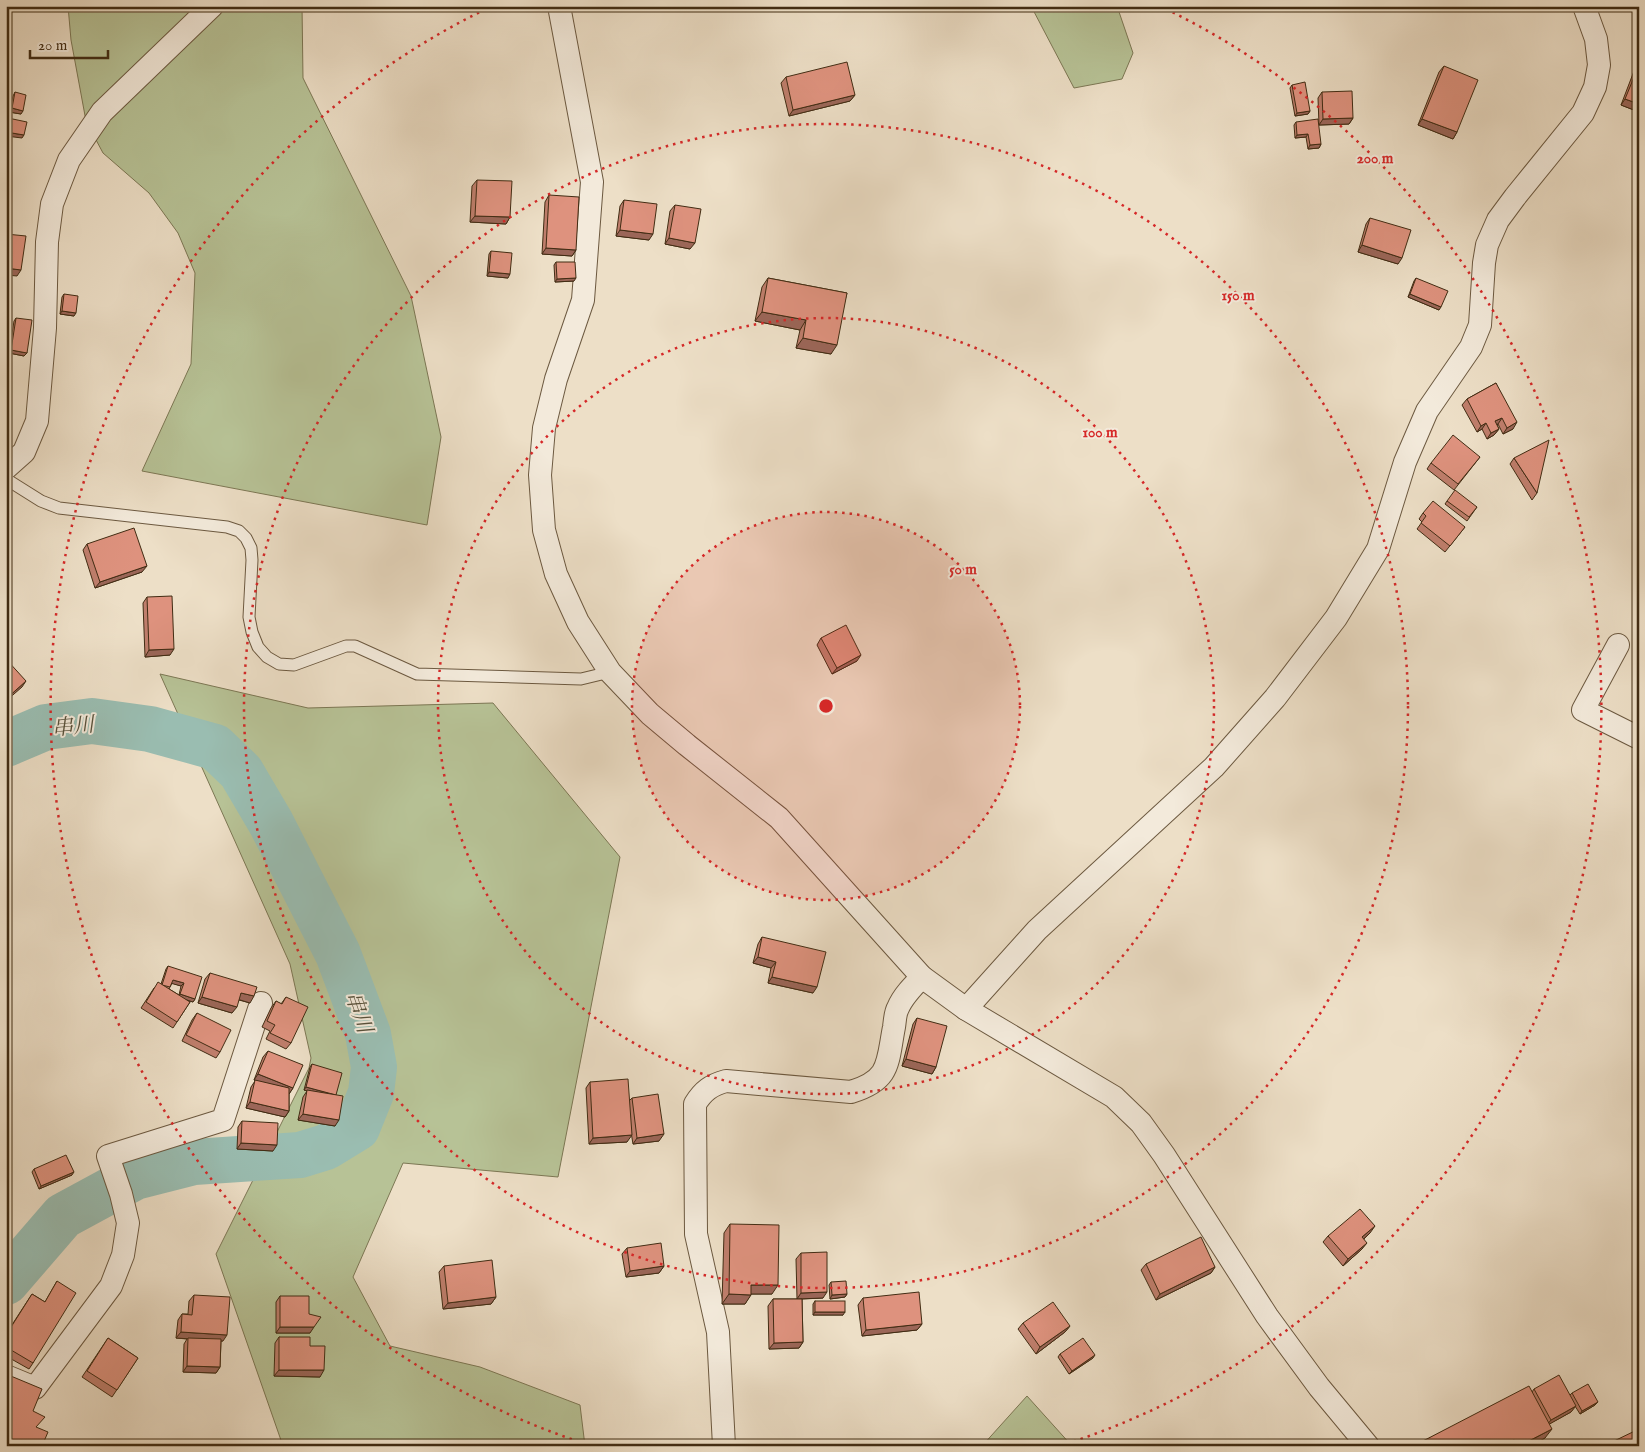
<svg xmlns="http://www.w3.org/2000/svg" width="1645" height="1452" font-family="'IM FELL English','Noto Serif JP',serif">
<rect width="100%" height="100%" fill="#eddfc7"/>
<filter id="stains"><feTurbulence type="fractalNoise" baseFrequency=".004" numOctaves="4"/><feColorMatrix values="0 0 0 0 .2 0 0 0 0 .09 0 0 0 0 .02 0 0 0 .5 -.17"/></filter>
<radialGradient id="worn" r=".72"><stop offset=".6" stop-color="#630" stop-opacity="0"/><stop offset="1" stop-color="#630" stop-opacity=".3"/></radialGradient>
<!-- green -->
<g fill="#b7c296" stroke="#7c7754">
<polygon points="68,6 302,6 303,78 411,296 441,437 427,525 142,471 191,364 195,273 178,233 149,193 103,153 86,121 71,40"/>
<polygon points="1031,6 1117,6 1133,53 1122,79 1074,88"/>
<polygon points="160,674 308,708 493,703 620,857 558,1177 403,1163 353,1277 390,1346 480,1367 580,1405 585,1446 283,1446 216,1254 309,1068 311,1058 290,964"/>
<polygon points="1027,1396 1072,1446 982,1446"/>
</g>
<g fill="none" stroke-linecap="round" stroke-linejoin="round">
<!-- river -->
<polyline stroke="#9abdb1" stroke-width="46" points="6,744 46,727 92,721 150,729 215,747 241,772 271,823 338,954 368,1034 374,1067 371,1093 357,1128 326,1147 300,1155 194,1162 135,1177 63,1216 6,1282"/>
<!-- service casing -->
<g stroke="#6c5940" stroke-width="13">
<polyline id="service" points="6,479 41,501 59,508 227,527 239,531 246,538 251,548 252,560 249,617 252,632 258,647 267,657 279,664 294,665 346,646 355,646 417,674 581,679 610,672"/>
</g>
<!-- minor casing -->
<g stroke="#6c5940" stroke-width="24">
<g id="minor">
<polyline points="559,6 592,182 583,300 556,379 544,428 540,475 544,530 556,574 578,622 610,672 650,714 687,745 779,818 922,977 966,1009 1114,1097 1141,1123 1164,1155 1267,1316 1319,1387 1368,1446"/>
<polyline points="6,468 24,452 37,421 45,328 47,242 52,204 69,160 102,112 212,6"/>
<polyline points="1618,645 1583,710 1639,738"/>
<polyline points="966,1009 1037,930 1214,767 1275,698 1336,618 1378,549 1405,462 1427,411 1471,347 1480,325 1484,263 1487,245 1498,220 1515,197 1583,113 1595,87 1599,65 1596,39 1584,6"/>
<polyline points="6,1376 35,1388 111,1286 123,1255 128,1223 121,1194 108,1156 223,1120 261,1003"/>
<path d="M 724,1446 L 718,1332 L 696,1234 L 695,1104 C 703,1091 711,1085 726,1081 L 851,1092 C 891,1080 887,1063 894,1027 C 895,1021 895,1013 898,1008 C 903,996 913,986 922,977"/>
</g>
</g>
<!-- service -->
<use href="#service" stroke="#f3eadb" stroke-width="11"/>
<!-- minor -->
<use href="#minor" stroke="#f3eadb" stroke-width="22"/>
</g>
<!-- wall -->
<g fill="#bf7e6c" stroke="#412c13" fill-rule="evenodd">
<polygon points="1639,65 1639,112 1621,105 1634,71"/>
<polygon points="1444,66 1457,132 1453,139 1418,125 1439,72"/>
<polygon points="786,77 855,95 850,101 789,116 781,83"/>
<polygon points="1292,85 1310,111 1308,114 1295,116 1290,88"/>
<polygon points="15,92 21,114 9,112 13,96"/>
<polygon points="1322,92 1353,118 1349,124 1319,125 1318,98"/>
<polygon points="1296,122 1321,144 1319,148 1308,149 1306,137 1295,138 1294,125"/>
<polygon points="477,180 510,217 506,224 470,222 472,186"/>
<polygon points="549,195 576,250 572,256 542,254 545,202"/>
<polygon points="624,200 649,240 616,236 620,206"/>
<polygon points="675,205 690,249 665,244 670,211"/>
<polygon points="1370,218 1398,264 1358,252 1366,224"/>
<polygon points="491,251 508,278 487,276 489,254"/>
<polygon points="556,262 574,281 555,282 554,265"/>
<polygon points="768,278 847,293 831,354 796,348 800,330 755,321 762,287"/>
<polygon points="1416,278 1439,310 1408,297 1414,281"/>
<polygon points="1639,285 1639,294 1636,288"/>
<polygon points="64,294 74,316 60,314 62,297"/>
<polygon points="16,318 27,353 24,356 9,353 14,321"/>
<polygon points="1496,383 1513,429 1503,434 1498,424 1497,425 1499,429 1494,435 1487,439 1482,429 1477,432 1462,405 1467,399"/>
<polygon points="1480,457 1454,490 1427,469 1431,463"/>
<polygon points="1514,458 1537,493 1532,500 1510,464"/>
<polygon points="1447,501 1477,507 1467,521 1445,504"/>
<polygon points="1423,513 1465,527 1445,552 1417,529 1422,522 1419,519"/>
<polygon points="87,544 142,572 95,588 83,550"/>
<polygon points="147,597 170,655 145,657 143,603"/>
<polygon points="821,638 857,661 832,674 817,645"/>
<polygon points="1639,792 1639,804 1634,801"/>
<polygon points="762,937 813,993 768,983 771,968 753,963 758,944"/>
<path d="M 168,966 L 195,999 L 193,1002 L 186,1000 L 190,1002 L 173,1028 L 141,1008 L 154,988 L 161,984 L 166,969 ZM 172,983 L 181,986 L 179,995 L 169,989 Z"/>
<polygon points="210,973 250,1003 239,1000 232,1013 198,1003 205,979"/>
<polygon points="286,997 291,1043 286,1049 266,1039 270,1031 262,1027 271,1008 276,1001 281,1004"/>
<polygon points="197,1013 220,1052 216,1058 182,1041 192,1020"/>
<polygon points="917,1018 936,1067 932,1074 902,1066 913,1024"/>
<polygon points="268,1051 293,1088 289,1094 289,1111 285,1117 246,1108 251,1087 255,1081 254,1080 263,1057"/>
<polygon points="312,1064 336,1095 335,1126 298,1120 303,1097 307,1091 304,1090 310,1067"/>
<polygon points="590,1082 629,1101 632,1098 659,1141 633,1144 631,1132 627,1142 589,1144 586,1088"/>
<polygon points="242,1121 273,1151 237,1149 238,1127"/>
<polygon points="34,1169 72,1175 39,1189 32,1172"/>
<polygon points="730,1224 772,1294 751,1294 745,1304 722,1304 724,1233"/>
<polygon points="1370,1233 1364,1239 1362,1249 1343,1266 1323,1242 1328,1236"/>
<polygon points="627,1248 664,1266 659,1273 626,1277 622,1254"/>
<polygon points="801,1253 823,1298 802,1299 803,1342 799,1348 769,1349 768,1306 773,1299 797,1299 796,1259"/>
<polygon points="1146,1264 1215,1267 1211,1273 1156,1300 1141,1270"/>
<polygon points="444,1266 496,1297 491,1304 443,1309 439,1272"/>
<polygon points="57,1281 33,1363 29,1369 6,1356 6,1334 32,1294 45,1302"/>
<polygon points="831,1282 847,1294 845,1297 830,1299 829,1285"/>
<polygon points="194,1295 223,1341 221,1341 220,1367 216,1373 183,1372 184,1344 187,1339 176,1338 178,1320 182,1314 188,1314 189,1301"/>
<polygon points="280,1296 309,1314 310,1333 276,1333 276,1302"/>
<polygon points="863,1298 922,1324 917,1330 862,1336 858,1305"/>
<polygon points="815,1301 843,1315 813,1315 813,1304"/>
<polygon points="1023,1323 1070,1326 1065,1332 1036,1354 1018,1329"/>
<polygon points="279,1337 310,1346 320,1377 274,1376 275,1343"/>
<polygon points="108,1338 138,1358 112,1397 82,1377"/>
<polygon points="1060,1354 1093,1358 1069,1374 1058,1357"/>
<polygon points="1534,1389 1570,1395 1572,1393 1595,1405 1580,1414 1575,1406 1571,1412 1549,1424 1545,1438 1531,1446 1420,1446 1423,1441 1532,1392"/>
</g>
<!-- shaded-wall -->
<g fill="#9b6658" stroke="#412c13">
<polygon points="855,95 850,101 789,116 793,110"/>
<polygon points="1625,99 1639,104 1639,112 1621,105"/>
<polygon points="12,108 23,111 21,114 9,112"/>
<polygon points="1310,111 1308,114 1295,116 1297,113"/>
<polygon points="1353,118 1349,124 1319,125 1323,119"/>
<polygon points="1422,119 1457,132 1453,139 1418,125"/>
<polygon points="6,132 24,135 22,138 6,136"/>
<polygon points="1308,134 1306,137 1295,138 1297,135"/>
<polygon points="1321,144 1319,148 1308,149 1310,145"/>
<polygon points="475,216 510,217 506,224 470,222"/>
<polygon points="620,230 653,234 649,240 616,236"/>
<polygon points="669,238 695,243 690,249 665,244"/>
<polygon points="1362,245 1402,258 1398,264 1358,252"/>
<polygon points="546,248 576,250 572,256 542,254"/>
<polygon points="6,268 21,270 17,276 6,275"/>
<polygon points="489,272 510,274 508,278 487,276"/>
<polygon points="576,278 574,281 555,282 557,279"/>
<polygon points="1410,294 1441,307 1439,310 1408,297"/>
<polygon points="62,311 76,313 74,316 60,314"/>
<polygon points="762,312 806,320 800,330 755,321"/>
<polygon points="803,338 837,345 831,354 796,348"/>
<polygon points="11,350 27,353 24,356 9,353"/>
<polygon points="1502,418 1498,424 1491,428 1495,421"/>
<polygon points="1517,422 1513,429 1503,434 1507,428"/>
<polygon points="1486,423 1482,429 1477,432 1481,426"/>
<polygon points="1499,429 1494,435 1487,439 1491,433"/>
<polygon points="147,566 142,572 95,588 100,582"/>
<polygon points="174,649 170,655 145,657 149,650"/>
<polygon points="861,655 857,661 832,674 837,668"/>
<polygon points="26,681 22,687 6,701 6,699"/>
<polygon points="758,957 776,962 771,968 753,963"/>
<polygon points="772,977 817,987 813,993 768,983"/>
<polygon points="173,980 184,983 181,986 170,983"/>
<polygon points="241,993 254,996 250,1003 237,999"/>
<polygon points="180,994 195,999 193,1002 178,997"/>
<polygon points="202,997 237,1007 232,1013 198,1003"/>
<polygon points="906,1059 936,1067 932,1074 902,1066"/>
<polygon points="258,1074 293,1088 289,1094 254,1080"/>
<polygon points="306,1087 336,1095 333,1098 304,1090"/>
<polygon points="250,1102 289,1111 285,1117 246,1108"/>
<polygon points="303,1114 339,1120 335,1126 298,1120"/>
<polygon points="664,1134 659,1141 633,1144 637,1138"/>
<polygon points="632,1135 627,1142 589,1144 593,1138"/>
<polygon points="241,1143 277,1145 273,1151 237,1149"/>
<polygon points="74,1172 72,1175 39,1189 41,1186"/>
<polygon points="1375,1226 1370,1233 1358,1244 1362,1237"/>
<polygon points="1367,1243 1362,1249 1343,1266 1348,1259"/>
<polygon points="664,1266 659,1273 626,1277 630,1271"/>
<polygon points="1215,1267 1211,1273 1156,1300 1160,1294"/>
<polygon points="751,1285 778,1285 772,1294 745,1294"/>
<polygon points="827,1292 823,1298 797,1299 801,1293"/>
<polygon points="729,1294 751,1295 745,1304 722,1304"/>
<polygon points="847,1294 845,1297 830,1299 832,1295"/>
<polygon points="496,1297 491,1304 443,1309 448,1303"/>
<polygon points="815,1312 845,1312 843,1315 813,1315"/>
<polygon points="922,1324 917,1330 862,1336 866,1330"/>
<polygon points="1070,1326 1065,1332 1036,1354 1040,1347"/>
<polygon points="280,1327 314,1327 310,1333 276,1333"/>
<polygon points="181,1332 227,1335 223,1341 176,1338"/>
<polygon points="803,1342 799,1348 769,1349 774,1343"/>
<polygon points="1095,1355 1093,1358 1069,1374 1072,1371"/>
<polygon points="187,1366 220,1367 216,1373 183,1372"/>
<polygon points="279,1370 324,1370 320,1377 274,1376"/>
<polygon points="1598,1402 1595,1405 1580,1414 1582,1411"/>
<polygon points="1576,1406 1571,1412 1546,1426 1551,1420"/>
<polygon points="1552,1429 1545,1438 1531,1446 1520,1446"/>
<polygon points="1514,1440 1510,1446 1503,1446"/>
</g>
<!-- building -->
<g fill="#de927e" stroke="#412c13">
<polygon points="847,62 855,95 793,110 786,77"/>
<polygon points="1639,65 1639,104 1625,99"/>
<polygon points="1444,66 1478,80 1457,132 1422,119"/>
<polygon points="1305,82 1310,111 1297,113 1292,85"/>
<polygon points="1352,91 1353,118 1323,119 1322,92"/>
<polygon points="15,92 26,95 23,111 12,108"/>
<polygon points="8,118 27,122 24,135 6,132"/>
<polygon points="1318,119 1321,144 1310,145 1308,134 1297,135 1296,122"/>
<polygon points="477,180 512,181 510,217 475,216"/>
<polygon points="549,195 579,197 576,250 546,248"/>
<polygon points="624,200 657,204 653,234 620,230"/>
<polygon points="675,205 701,209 695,243 669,238"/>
<polygon points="1370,218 1411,230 1402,258 1362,245"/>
<polygon points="6,234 26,236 21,270 6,268"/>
<polygon points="491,251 512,253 510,274 489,272"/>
<polygon points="556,262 575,262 576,278 557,279"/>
<polygon points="768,278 847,293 837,345 803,338 806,320 762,312"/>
<polygon points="1416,278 1448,291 1441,307 1410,294"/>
<polygon points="64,294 78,296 76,313 62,311"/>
<polygon points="16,318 32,320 27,353 11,350"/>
<polygon points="1496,383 1517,422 1507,428 1502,418 1495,421 1499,429 1491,433 1486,423 1481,426 1467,399"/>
<polygon points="1453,435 1480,457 1458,484 1431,463"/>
<polygon points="1549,440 1537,493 1514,458"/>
<polygon points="1455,490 1477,507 1469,517 1447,501"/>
<polygon points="1433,501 1465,527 1450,546 1421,523 1426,516 1423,513"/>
<polygon points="134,528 147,566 100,582 87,544"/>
<polygon points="172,596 174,649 149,650 147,597"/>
<polygon points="846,625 861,655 837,668 821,638"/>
<polygon points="6,659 26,681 6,699"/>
<polygon points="762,937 826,952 817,987 772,977 776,962 758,957"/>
<polygon points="168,966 202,977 195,999 180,994 184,983 173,980 170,987 162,985"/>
<polygon points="210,973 257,987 254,996 241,993 237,1007 202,997"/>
<polygon points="158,982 190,1002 177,1022 146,1002"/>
<polygon points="286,997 308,1007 291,1043 270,1033 275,1025 267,1021 276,1001 282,1004"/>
<polygon points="197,1013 231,1030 220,1052 186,1035"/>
<polygon points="917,1018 947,1026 936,1067 906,1059"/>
<polygon points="268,1051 303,1065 293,1088 258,1074"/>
<polygon points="312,1064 342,1073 336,1095 306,1087"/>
<polygon points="628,1079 632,1135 593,1138 590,1082"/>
<polygon points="255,1080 289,1088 289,1111 250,1102"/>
<polygon points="307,1090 343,1096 339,1120 303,1114"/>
<polygon points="658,1094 664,1134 637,1138 632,1098"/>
<polygon points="242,1121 278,1123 277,1145 241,1143"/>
<polygon points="66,1155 74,1172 41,1186 34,1169"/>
<polygon points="1360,1209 1375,1226 1362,1237 1367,1243 1348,1259 1328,1236"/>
<polygon points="730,1224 779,1225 778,1285 751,1285 751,1295 729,1294"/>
<polygon points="1201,1237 1215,1267 1160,1294 1146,1264"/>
<polygon points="661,1243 664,1266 630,1271 627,1248"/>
<polygon points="827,1252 827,1292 801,1293 801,1253"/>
<polygon points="492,1260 496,1297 448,1303 444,1266"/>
<polygon points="57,1281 76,1293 33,1363 6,1347 6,1335 32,1294 45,1302"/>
<polygon points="846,1281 847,1294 832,1295 831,1282"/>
<polygon points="919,1292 922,1324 866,1330 863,1298"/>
<polygon points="194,1295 230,1297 227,1335 181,1332 182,1314 192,1315"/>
<polygon points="280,1296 309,1296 309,1314 321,1317 314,1327 280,1327"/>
<polygon points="773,1299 802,1299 803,1342 774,1343"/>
<rect x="815" y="1301" width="30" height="11"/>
<polygon points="1053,1302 1070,1326 1040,1347 1023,1323"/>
<polygon points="279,1337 310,1337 310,1346 325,1346 324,1370 279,1370"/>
<polygon points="108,1338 138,1358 117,1390 87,1371"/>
<polygon points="188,1338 221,1339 220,1367 187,1366"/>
<polygon points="1083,1338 1095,1355 1072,1371 1060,1354"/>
<polygon points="6,1374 42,1389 33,1411 45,1417 36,1427 48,1432 42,1446 6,1446 6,1409 7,1407 6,1406"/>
<polygon points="1559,1375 1576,1406 1551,1420 1534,1389"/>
<polygon points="1588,1384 1598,1402 1582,1411 1572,1393"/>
<polygon points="1529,1386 1552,1429 1521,1445 1514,1440 1503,1446 1425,1446 1423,1441"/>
<polygon points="1639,1429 1639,1446 1614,1446 1612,1442"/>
</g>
<!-- distance rings -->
<circle cx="826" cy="706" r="194" fill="#d62828" fill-opacity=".12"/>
<g fill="none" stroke="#d62828" stroke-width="2.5" stroke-dasharray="2.5 5">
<circle cx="826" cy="706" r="194"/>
<circle cx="826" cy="706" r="388"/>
<circle cx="826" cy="706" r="582"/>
<path d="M586 1444A776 776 0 0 1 486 9M1166 9A776 776 0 0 1 1066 1444"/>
</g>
<g text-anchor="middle" stroke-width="4" stroke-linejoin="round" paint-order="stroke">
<!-- water labels -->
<g font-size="21" font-style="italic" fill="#57503a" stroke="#f3eadb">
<text transform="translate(73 726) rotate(-6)" y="7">串川</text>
<text transform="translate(359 1012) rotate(71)" y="7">串川</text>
</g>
</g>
<circle cx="826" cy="706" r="8" fill="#d62828" stroke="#f3eadb" stroke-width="2.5"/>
<g font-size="15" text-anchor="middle" font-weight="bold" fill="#d62828" stroke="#f3eadb" stroke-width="4" stroke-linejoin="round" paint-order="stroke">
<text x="1375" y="163">200 m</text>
<text x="1238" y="300">150 m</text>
<text x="1100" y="437">100 m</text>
<text x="963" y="574">50 m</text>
</g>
<!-- margin -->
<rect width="1645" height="1452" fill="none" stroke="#eddfc7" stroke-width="25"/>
<rect x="8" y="8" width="1630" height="1437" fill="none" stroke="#412c13" stroke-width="2.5"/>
<rect x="12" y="12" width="1620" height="1427" fill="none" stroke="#412c13"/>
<!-- scale -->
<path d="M30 50v8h78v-8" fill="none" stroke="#412c13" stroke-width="2.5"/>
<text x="38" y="50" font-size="15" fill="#412c13" stroke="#f3eadb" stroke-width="4" paint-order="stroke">20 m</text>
<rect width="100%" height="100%" filter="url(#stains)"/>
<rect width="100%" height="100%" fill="url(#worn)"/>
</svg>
